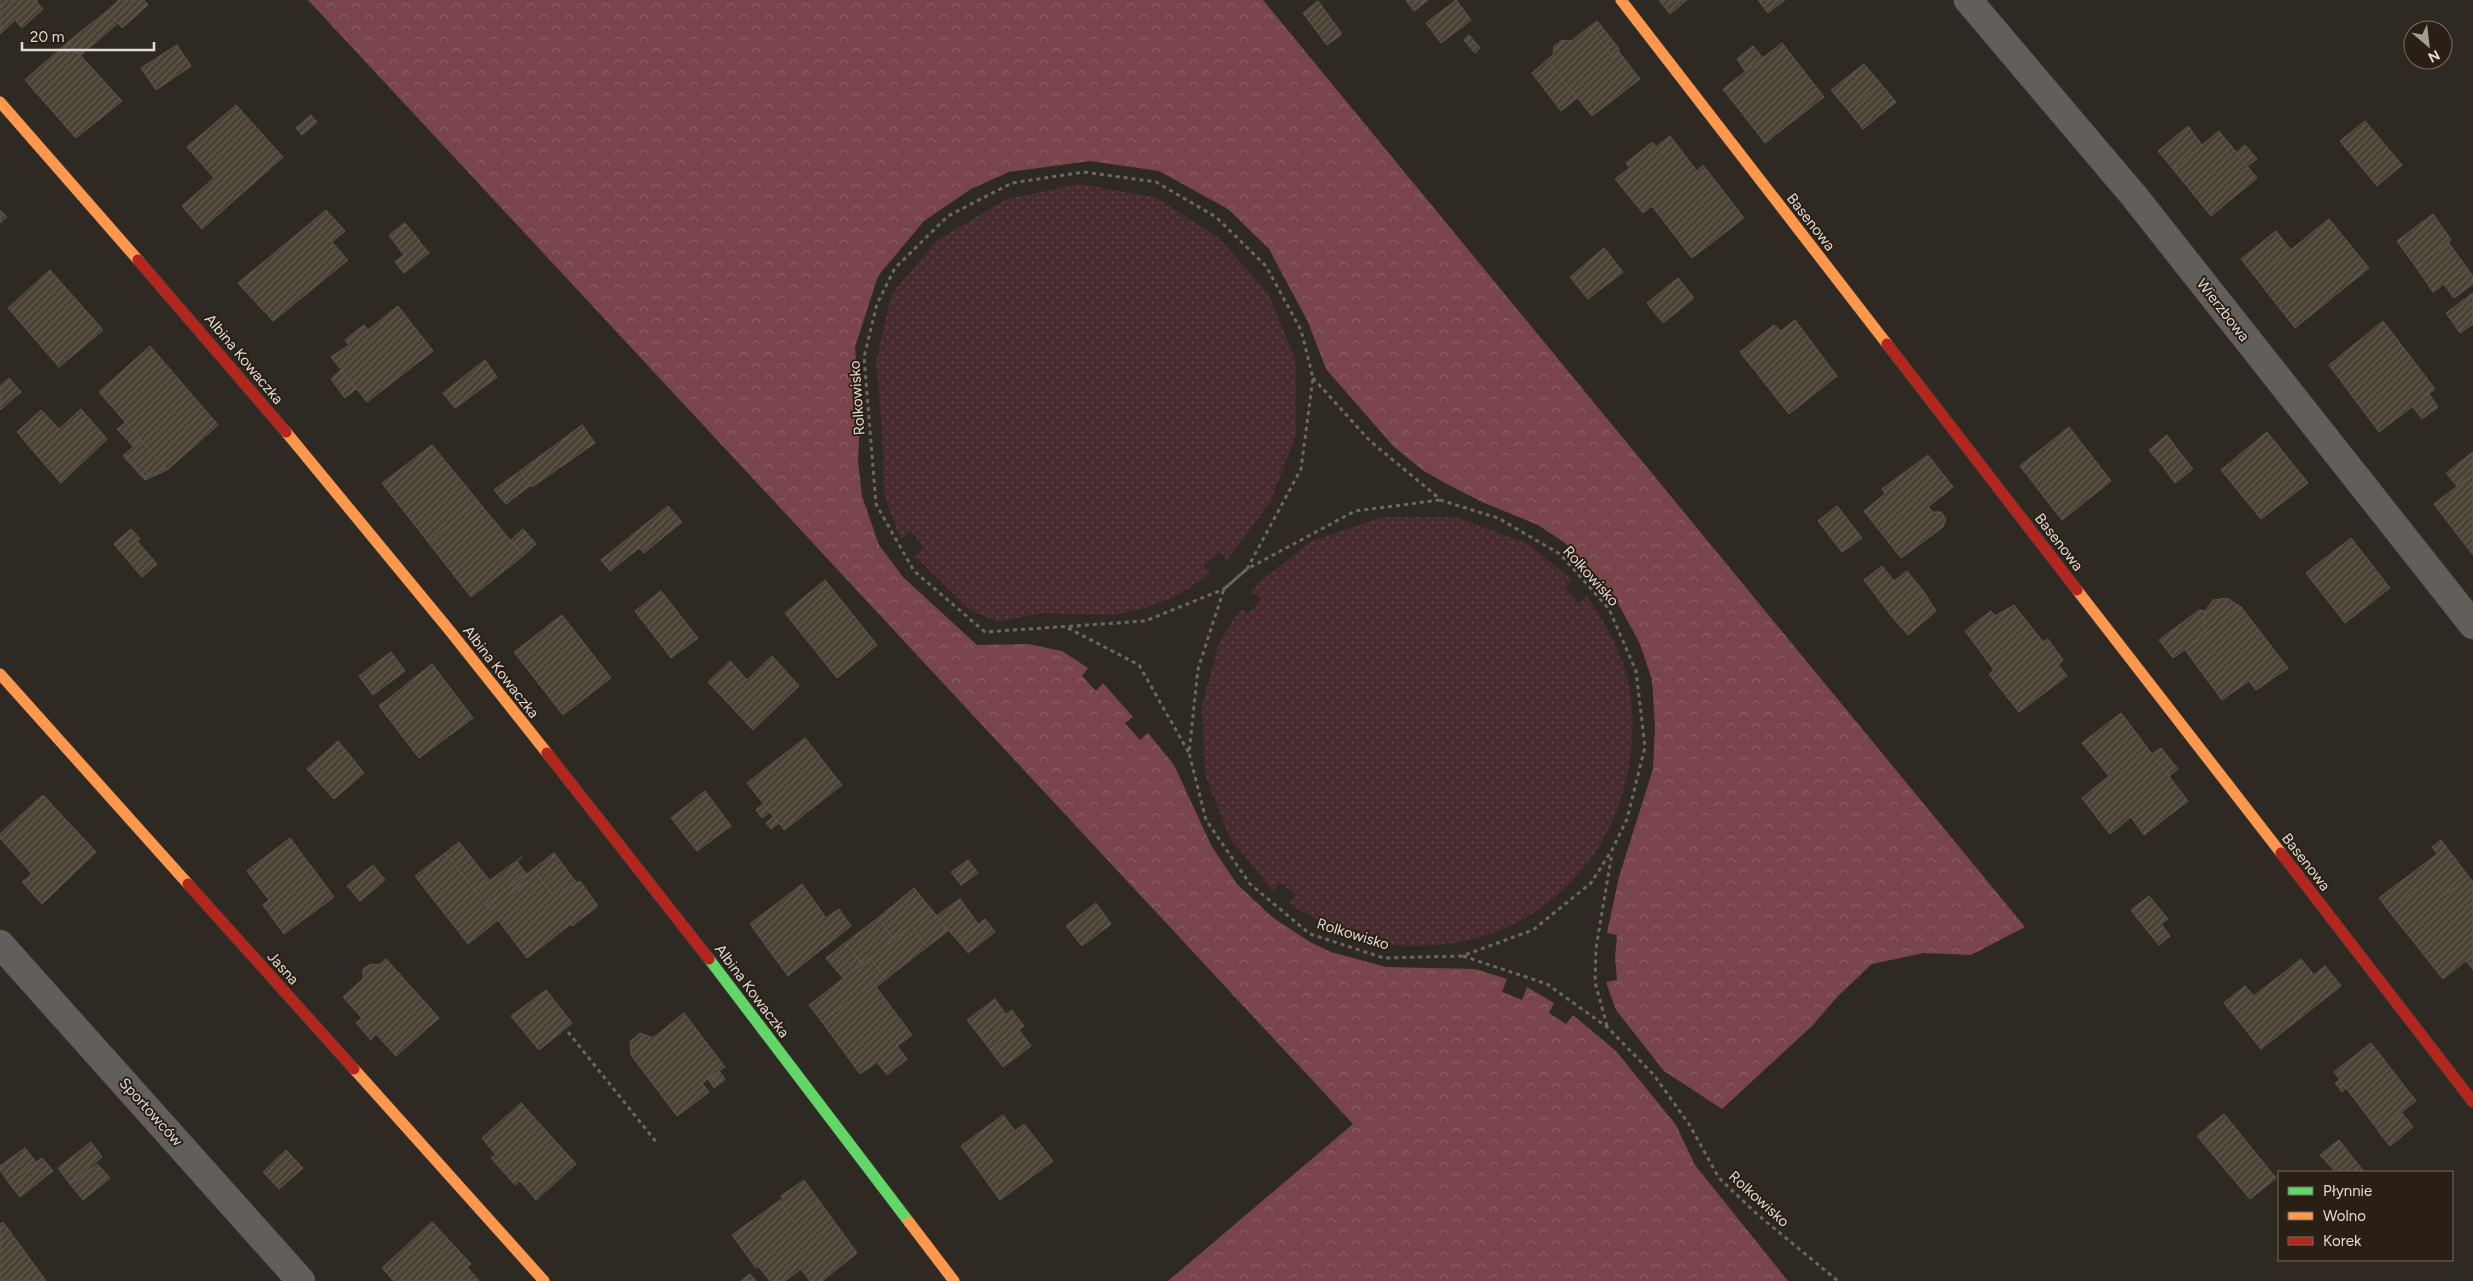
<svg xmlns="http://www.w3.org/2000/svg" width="2473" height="1281" font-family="Figtree,sans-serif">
<defs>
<pattern id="grass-dots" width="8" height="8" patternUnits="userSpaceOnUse" patternTransform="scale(1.25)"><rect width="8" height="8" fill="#482b2e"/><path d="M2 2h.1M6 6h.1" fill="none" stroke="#62494b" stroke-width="1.8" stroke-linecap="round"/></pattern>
<pattern id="forest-crowns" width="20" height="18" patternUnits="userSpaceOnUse" patternTransform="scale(1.25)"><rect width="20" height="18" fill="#79444c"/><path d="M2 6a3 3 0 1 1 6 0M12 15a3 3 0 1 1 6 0" fill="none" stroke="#8c5e65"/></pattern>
<pattern id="building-hatch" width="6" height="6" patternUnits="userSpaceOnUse" patternTransform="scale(1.25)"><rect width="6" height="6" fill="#494133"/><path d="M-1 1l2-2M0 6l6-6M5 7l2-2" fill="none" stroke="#635c50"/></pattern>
</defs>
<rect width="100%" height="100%" fill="#2f2924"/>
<!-- grass -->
<g fill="url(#grass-dots)">
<polygon points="1079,184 1155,197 1219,238 1268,293 1296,361 1296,434 1271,501 1227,560 1220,552 1204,566 1211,574 1176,596 1145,608 1112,615 1041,613 998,622 970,610 915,556 924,548 911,531 901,539 884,495 882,427 876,362 891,295 937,240 1007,199"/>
<path d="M 1382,517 L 1456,517 L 1526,543 L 1573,580 L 1565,587 L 1578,603 L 1587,596 C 1606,625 1626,657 1630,692 C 1647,814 1572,927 1447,944 C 1420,947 1390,947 1364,940 C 1337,932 1314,918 1289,904 L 1296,895 L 1280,883 L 1273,891 L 1229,837 L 1205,774 L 1202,706 L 1220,640 L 1241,609 L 1248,614 L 1261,599 L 1252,592 L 1258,583 L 1312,541 Z"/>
</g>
<!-- forest -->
<polygon fill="url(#forest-crowns)" points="308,0 1263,0 2025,927 1971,955 1924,953 1872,964 1838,996 1812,1026 1722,1109 1664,1071 1616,1010 1606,982 1617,980 1615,957 1617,935 1607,933 1619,877 1653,769 1655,727 1652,680 1640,644 1620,607 1594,573 1565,543 1538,525 1482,502 1445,483 1424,471 1394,447 1326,369 1308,322 1269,249 1228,209 1159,171 1090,161 1009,172 971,189 924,221 878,276 855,347 860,417 858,461 862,496 879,545 903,577 977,645 1028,644 1062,651 1088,668 1082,676 1096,691 1103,683 1133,717 1125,723 1140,740 1148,733 1174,765 1212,847 1237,884 1272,917 1310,942 1331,952 1386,967 1475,969 1507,979 1502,992 1522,1000 1527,987 1554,1003 1549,1013 1566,1024 1573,1015 1616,1051 1676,1125 1695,1165 1788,1281 1168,1281 1353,1124"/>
<!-- building -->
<g fill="url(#building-hatch)" stroke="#5a5651">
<polygon points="0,0 38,0 36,1 43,9 22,28 15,20 0,34"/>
<polygon points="119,0 144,0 148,5 122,28 107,11"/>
<polygon points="1406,0 1428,0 1414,11"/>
<polygon points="1456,0 1471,20 1441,43 1426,23"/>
<polygon points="1659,0 1687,0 1670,14"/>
<polygon points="1758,0 1785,0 1768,13"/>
<polygon points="1318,1 1342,34 1327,45 1303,13"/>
<polygon points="107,11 118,23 81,55 68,42"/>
<polygon points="1597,21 1620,50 1613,57 1589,27"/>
<polygon points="1589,27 1613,57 1619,52 1640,79 1592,116 1547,60 1553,55 1554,46 1562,40 1571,41"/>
<polygon points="1469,35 1480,48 1475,53 1464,40"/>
<polygon points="68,42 122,101 76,138 25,80"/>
<polygon points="1782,43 1824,97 1765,143 1723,89"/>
<polygon points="177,45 191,66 156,90 141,68"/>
<polygon points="1753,46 1763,58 1745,71 1737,59"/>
<polygon points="1547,60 1577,98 1561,111 1532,73"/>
<polygon points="1864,64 1881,84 1848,110 1831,90"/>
<polygon points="1881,84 1896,102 1863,129 1848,110"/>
<polygon points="236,105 283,157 202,229 182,206 214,178 187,147"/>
<polygon points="311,115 317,122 302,135 296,128"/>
<polygon points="2365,121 2402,165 2377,186 2340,141"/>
<polygon points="2188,126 2202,145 2173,169 2158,151"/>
<polygon points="2219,131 2257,178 2211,216 2173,169"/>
<polygon points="1670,136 1697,171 1703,165 1744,218 1692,258 1652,206 1643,213 1615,179 1630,168 1626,163 1652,142 1656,147"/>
<polygon points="2245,145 2257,159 2247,166 2236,153"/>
<polygon points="0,210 7,217 0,223"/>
<polygon points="326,210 345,231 332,242 313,221"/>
<polygon points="2433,214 2451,240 2416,267 2397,241"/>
<polygon points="2329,219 2369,268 2295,328 2256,278"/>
<polygon points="313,221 348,260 273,321 238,283"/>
<polygon points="405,223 420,241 403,254 389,235"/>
<polygon points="2276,231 2291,250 2256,278 2241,259"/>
<polygon points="420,242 429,253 404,273 395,262"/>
<polygon points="2448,242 2467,268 2433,292 2416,267"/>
<polygon points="1604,248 1623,272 1588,299 1570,277"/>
<polygon points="2467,268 2473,277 2473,284 2454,298 2444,284"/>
<polygon points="50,270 103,330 59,367 8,308"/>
<polygon points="1678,278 1694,298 1663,323 1647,303"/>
<polygon points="2473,293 2473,324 2460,333 2446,313"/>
<polygon points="398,306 433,351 367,402 331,357 349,345 345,340 364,325 368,330"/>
<polygon points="1795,320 1837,376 1789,414 1740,352 1774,325 1781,331"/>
<polygon points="2383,321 2435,389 2379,432 2329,365"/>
<polygon points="150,346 218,425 167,470 99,392"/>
<polygon points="485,360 497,377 455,408 443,393"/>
<polygon points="341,370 356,389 345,398 331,379"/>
<polygon points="9,378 21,392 0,410 0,386"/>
<polygon points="2429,394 2438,407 2422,419 2413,407"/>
<polygon points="81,409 107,439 61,483 34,452"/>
<polygon points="41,410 59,429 34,452 17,432"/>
<polygon points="126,422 141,440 133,446 117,429"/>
<polygon points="582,425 595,443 532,487 520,471"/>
<polygon points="2069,427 2111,481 2062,520 2020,466"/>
<polygon points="2267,432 2308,483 2261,519 2221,470"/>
<polygon points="2167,435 2178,450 2161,464 2149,450"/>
<polygon points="141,440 166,468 145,477 125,454"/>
<polygon points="432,445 478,501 428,542 382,483"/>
<polygon points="2178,450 2193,469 2175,483 2161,464"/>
<polygon points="2473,452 2473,474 2457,486 2446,473"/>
<polygon points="125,454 145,477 166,468 167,470 145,480 123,456"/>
<polygon points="1928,455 1953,487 1928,507 1933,512 1941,512 1946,519 1943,527 1901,558 1864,511 1885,494 1882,489"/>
<polygon points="520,471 531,485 506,504 494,490"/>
<polygon points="2473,474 2473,555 2434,504"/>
<polygon points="478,501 523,556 471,597 428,542"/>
<polygon points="668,506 682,522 644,553 639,548 610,571 601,560"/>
<polygon points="1837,506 1862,538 1842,552 1818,521"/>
<polygon points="131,529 140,539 137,541 157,564 142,577 114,544"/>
<polygon points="523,529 536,544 523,556 511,540"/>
<polygon points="2351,538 2390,588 2345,623 2306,573"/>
<polygon points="1882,566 1894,581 1907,571 1924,592 1892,617 1864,580"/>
<polygon points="825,580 877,645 837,678 785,613"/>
<polygon points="661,591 698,638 671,658 635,611"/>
<polygon points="1924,592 1936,611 1908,635 1892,617"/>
<polygon points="2227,598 2241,607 2207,633 2203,625 2205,611 2213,600"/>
<polygon points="2014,605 2043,642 2048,639 2063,660 2058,665 2067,676 2019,712 1989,674 1994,670 1965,631 1991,611 1995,616"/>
<polygon points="2241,607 2288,668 2256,690 2249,681 2222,700 2185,650"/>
<polygon points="2199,610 2205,611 2203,625 2207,633 2173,658 2159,640"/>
<polygon points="562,615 611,678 563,715 514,652"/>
<polygon points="391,652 405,671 373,695 359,676"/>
<polygon points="772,656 799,686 753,730 708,682 730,661 747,680"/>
<polygon points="432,664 473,718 419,758 379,706"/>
<polygon points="2121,713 2188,801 2144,835 2131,817 2110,834 2082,798 2109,776 2082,743"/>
<polygon points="805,738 842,785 784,830 747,783"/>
<polygon points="338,741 364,773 334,799 307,769"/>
<polygon points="2161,748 2178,769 2169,776 2152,754"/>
<polygon points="705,791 731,826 697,851 671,818"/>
<polygon points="43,795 96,852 42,904 22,882 32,874 0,838 0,834"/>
<polygon points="763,804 770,812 762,818 756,810"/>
<polygon points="774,816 779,823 771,829 766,823"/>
<polygon points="290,838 334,897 284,934 263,905 269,900 247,871"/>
<polygon points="2441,840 2469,877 2445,895 2431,878 2389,911 2379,898 2436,855 2437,853 2432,847"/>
<polygon points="459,842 490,881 475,891 445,853"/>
<polygon points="445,853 490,909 537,874 556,899 580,881 598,906 572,926 571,924 527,958 498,920 468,944 415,876"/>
<polygon points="554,853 577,883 556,899 537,874 490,909 486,905"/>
<polygon points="522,857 517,861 526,874 486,905 475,891"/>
<polygon points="968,860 978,873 961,885 951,872"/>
<polygon points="373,865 385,880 360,901 347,886"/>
<polygon points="2469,877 2473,882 2473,970 2466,961 2443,979 2389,911 2431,878 2445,895"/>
<polygon points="802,884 826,918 839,909 851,926 788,976 750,924"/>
<polygon points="914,888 932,910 894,939 878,918"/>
<polygon points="2149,896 2168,919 2149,933 2131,910"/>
<polygon points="960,899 979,925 959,942 936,916"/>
<polygon points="1096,903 1111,924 1082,946 1066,926"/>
<polygon points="932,910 948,931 927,947 911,926"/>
<polygon points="878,918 894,939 862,964 845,943"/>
<polygon points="985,919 995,932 968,953 959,942"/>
<polygon points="2161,924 2170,936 2159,945 2149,933"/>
<polygon points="911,926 927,947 886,979 870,958"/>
<polygon points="845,943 862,964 843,978 826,958"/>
<polygon points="870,958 886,979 876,987 873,983 822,1022 809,1005"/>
<polygon points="386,959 439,1018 396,1056 376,1034 371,1040 356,1023 362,1018 343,997 363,979 363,969 371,964 379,965"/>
<polygon points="2301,959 2314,975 2325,966 2341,986 2261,1049 2232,1013"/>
<polygon points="873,983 912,1035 897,1046 907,1059 887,1075 877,1062 860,1074 822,1022"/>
<polygon points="2245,986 2253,995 2232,1013 2224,1003"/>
<polygon points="546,990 572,1023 539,1050 511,1016"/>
<polygon points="995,999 1006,1015 979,1035 967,1020"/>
<polygon points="1012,1010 1024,1026 991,1051 979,1035"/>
<polygon points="684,1013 725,1067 702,1083 709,1092 677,1116 631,1055 630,1042 640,1033 653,1038"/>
<polygon points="1019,1030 1031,1046 1003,1067 991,1051"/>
<polygon points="2371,1043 2416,1101 2378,1130 2334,1072"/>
<polygon points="719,1071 725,1079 722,1082 715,1074"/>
<polygon points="715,1074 722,1082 718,1085 712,1077"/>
<polygon points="712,1077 718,1085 714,1088 708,1079"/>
<polygon points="2340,1080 2346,1088 2342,1092 2335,1083"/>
<polygon points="521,1103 576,1164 536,1200 520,1181 515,1185 491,1158 496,1155 482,1138"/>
<polygon points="2402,1113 2413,1127 2390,1146 2378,1131"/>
<polygon points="2224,1114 2276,1178 2250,1199 2197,1136"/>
<polygon points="1003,1115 1015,1131 1024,1124 1053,1161 1000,1200 961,1146"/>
<polygon points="2339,1140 2364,1172 2336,1172 2320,1155"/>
<polygon points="91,1142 102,1157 70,1184 58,1168"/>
<polygon points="25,1148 36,1162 9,1183 0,1170 0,1166"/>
<polygon points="286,1150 303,1168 279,1189 263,1172"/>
<polygon points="42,1158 53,1171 20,1197 9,1183"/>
<polygon points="97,1164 110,1178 83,1200 70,1184"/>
<polygon points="804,1180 820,1202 794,1222 779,1201 783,1198 781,1196"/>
<polygon points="779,1201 794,1222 820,1202 857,1253 822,1281 810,1281 801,1269 785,1281 770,1281 758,1266 756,1268 732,1235"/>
<polygon points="3,1222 46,1281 0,1281 0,1224"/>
<polygon points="432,1222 471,1264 467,1267 479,1281 394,1281 382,1268"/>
<polygon points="750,1274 756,1281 741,1281"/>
</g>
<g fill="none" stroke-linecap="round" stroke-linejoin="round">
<!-- street casing -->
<g stroke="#4b4541" stroke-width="29">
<g id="street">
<polyline points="1968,0 2134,196 2473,625"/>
<polyline points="0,944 301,1281"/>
</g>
</g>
<!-- fast casing -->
<g stroke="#4b4541" stroke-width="12">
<polyline id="fast" points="709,959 909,1222"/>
</g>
<!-- slow casing -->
<g stroke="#4b4541" stroke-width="12">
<g id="slow">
<polyline points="1621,0 1887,344"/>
<polyline points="0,102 138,260"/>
<polyline points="286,432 450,631 547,753"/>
<polyline points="2077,590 2281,853"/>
<polyline points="0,674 188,884"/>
<polyline points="354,1069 544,1281"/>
<polyline points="909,1222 954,1281"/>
</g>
</g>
<!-- jam casing -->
<g stroke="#4b4541" stroke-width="12">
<g id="jam">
<polyline points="138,260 286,432"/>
<polyline points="1887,344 2077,590"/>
<polyline points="547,753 709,959"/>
<polyline points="2281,853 2473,1102"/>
<polyline points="188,884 354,1069"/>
</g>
</g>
<!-- path -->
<g stroke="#6a6765" stroke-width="3" stroke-dasharray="4 4" stroke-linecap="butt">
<polygon points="1084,172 1156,182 1216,217 1266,266 1301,330 1313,378 1301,469 1247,569 1224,589 1145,621 985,632 914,571 876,504 864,357 877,304 895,268 948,216 1012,183"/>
<polyline points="1313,378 1370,441 1440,499"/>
<polygon points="1440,500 1498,518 1560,554 1609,609 1636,671 1645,747 1627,819 1612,850 1591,883 1533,930 1462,956 1384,958 1310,934 1250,884 1206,820 1189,753 1198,669 1224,589 1247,569 1355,511"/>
<polyline points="1068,628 1139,665 1189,753"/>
<polyline points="1463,956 1547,984 1607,1027 1654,1075 1689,1124 1719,1178 1758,1215 1838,1281"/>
<polyline points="1607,1026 1595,982 1596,948 1612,853"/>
<polyline points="568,1032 657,1143"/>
</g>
<!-- street -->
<use href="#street" stroke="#615e5c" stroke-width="28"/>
<!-- fast -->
<use href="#fast" stroke="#63d668" stroke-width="11"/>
<!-- slow -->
<use href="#slow" stroke="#ff974d" stroke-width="11"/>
<!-- jam -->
<use href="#jam" stroke="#b3261e" stroke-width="11"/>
</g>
<g text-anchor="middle" stroke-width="4" stroke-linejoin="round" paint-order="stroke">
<!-- street labels -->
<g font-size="15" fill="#e2dad4" stroke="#2a1f15">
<text transform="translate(1811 222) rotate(52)" y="5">Basenowa</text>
<text transform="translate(2223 310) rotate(52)" y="5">Wierzbowa</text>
<text transform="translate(244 359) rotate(50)" y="5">Albina Kowaczka</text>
<text transform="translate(857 398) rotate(-94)" y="5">Rolkowisko</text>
<text transform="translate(2059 542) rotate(52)" y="5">Basenowa</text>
<text transform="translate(1591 576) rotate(48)" y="5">Rolkowisko</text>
<text transform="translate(501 672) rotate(52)" y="5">Albina Kowaczka</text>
<text transform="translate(2306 862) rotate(52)" y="5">Basenowa</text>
<text transform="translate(1353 934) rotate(17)" y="5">Rolkowisko</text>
<text transform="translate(283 968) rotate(48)" y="5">Jasna</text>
<text transform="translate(752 991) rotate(53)" y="5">Albina Kowaczka</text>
<text transform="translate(151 1112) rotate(48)" y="5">Sportowców</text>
<text transform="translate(1759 1199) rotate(42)" y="5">Rolkowisko</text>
</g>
</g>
<!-- legend -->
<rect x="2278" y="1171" width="175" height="90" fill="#2a1f15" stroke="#746a61"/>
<rect x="2288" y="1187" width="25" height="8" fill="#63d668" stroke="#746a61"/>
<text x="2323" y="1196" font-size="15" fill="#e2dad4">Płynnie</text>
<rect x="2288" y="1212" width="25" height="8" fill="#ff974d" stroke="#746a61"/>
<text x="2323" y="1221" font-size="15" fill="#e2dad4">Wolno</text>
<rect x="2288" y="1237" width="25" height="8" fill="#b3261e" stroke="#746a61"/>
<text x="2323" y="1246" font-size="15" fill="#e2dad4">Korek</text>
<!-- north arrow -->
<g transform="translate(2428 45) rotate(152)"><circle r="24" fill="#2a1f15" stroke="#746a61"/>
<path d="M0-4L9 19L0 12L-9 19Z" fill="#a39c96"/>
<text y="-8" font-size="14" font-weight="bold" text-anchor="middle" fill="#e2dad4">N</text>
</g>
<!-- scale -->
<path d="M22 42v8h132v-8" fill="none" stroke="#e2dad4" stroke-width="2.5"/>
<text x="30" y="42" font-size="15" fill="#e2dad4" stroke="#2a1f15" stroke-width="4" paint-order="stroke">20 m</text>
</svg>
